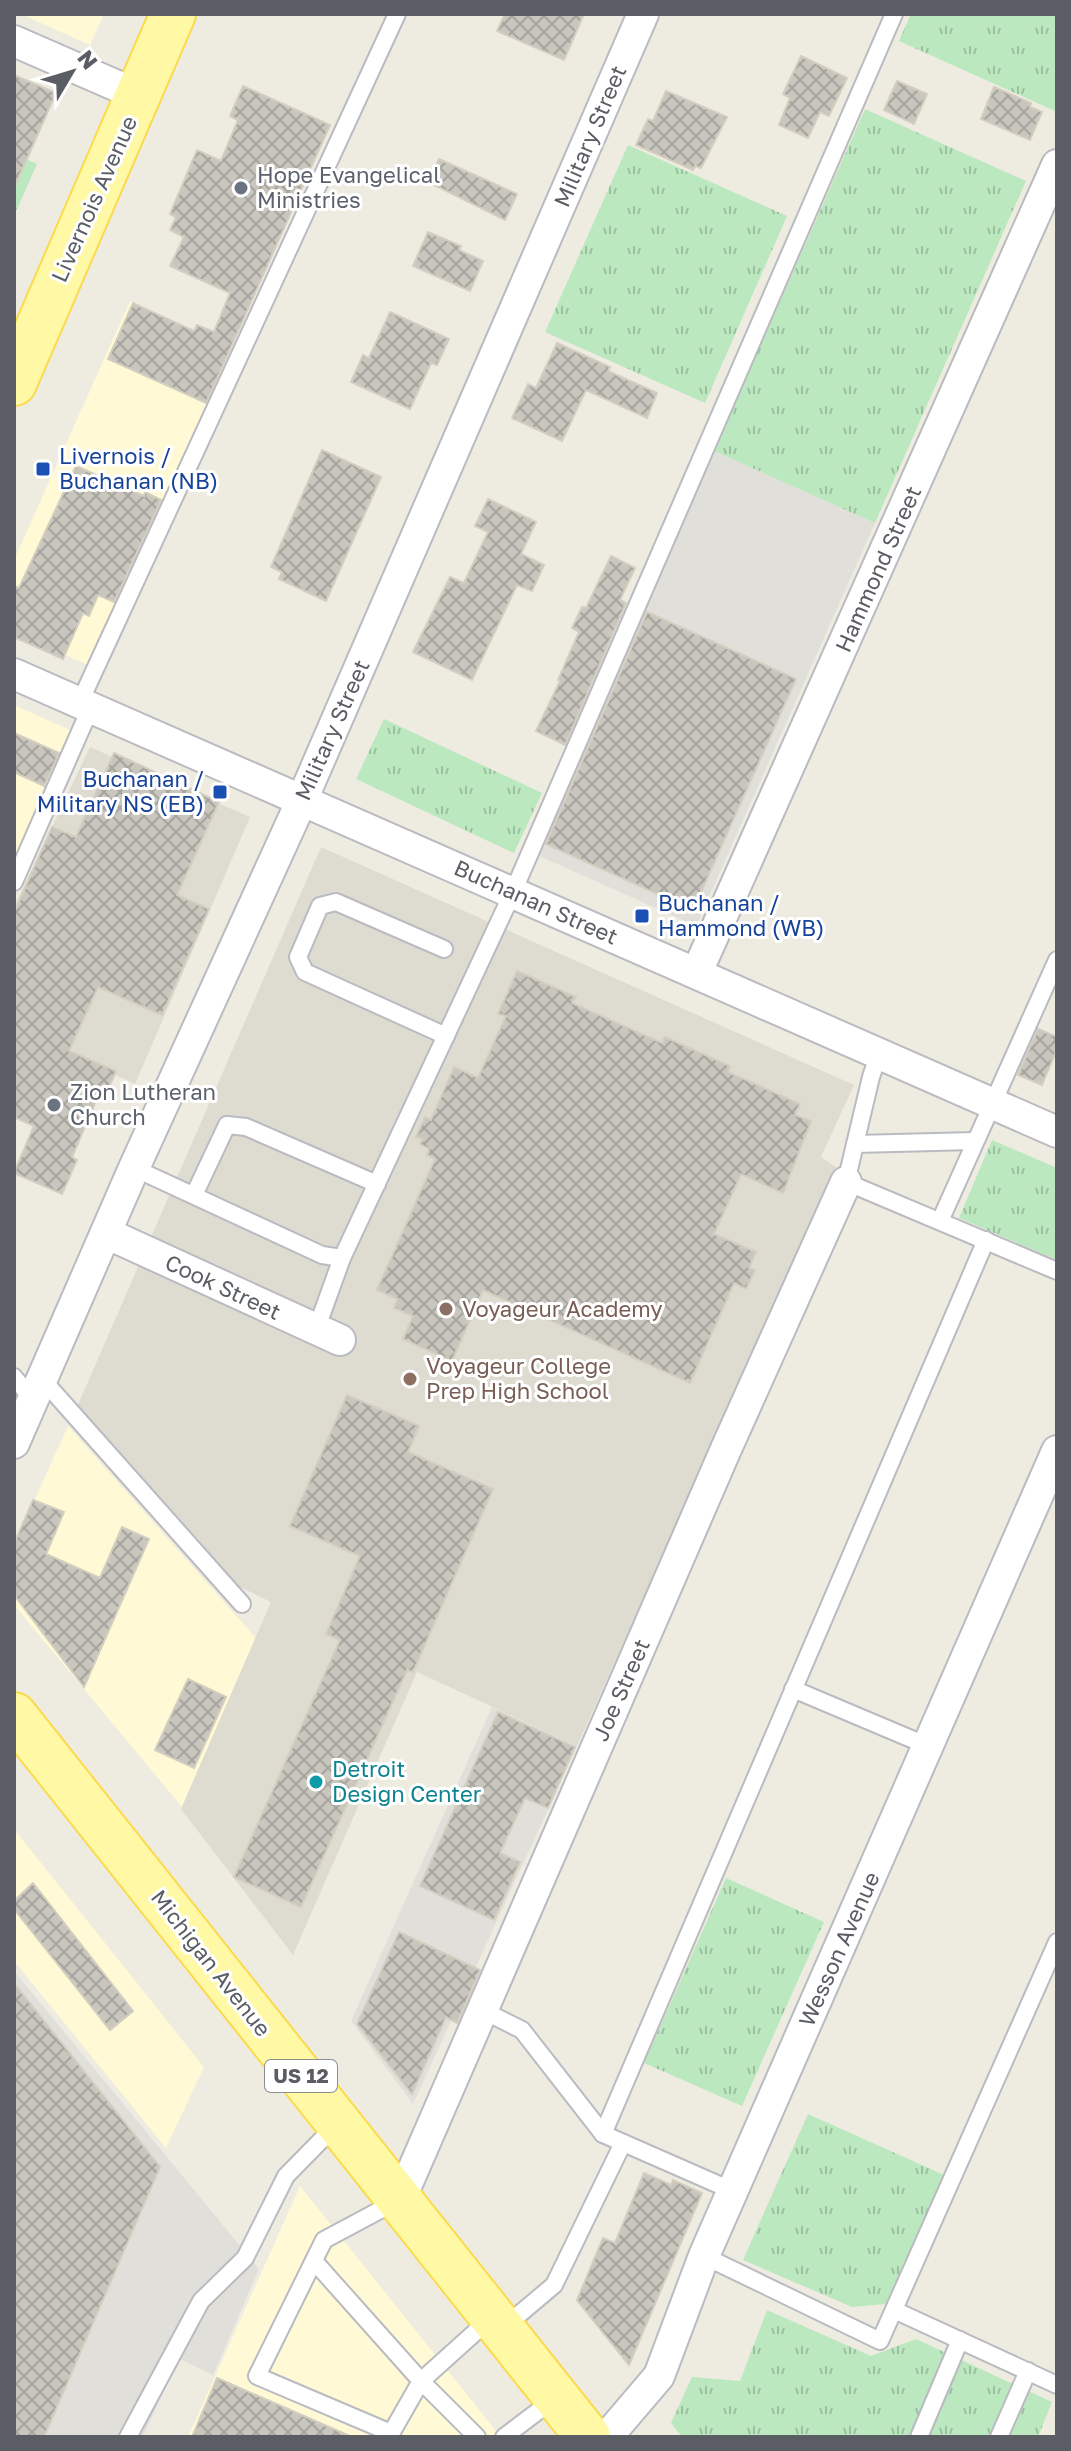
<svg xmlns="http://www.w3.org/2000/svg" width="1071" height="2451" font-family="'Golos Text',sans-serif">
<defs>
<pattern id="grass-tufts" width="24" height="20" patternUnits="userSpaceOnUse" patternTransform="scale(2)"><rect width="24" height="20" fill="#bbe8bf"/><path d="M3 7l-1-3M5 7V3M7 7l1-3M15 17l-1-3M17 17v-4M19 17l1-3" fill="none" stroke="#9bbf9f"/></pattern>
<pattern id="building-cross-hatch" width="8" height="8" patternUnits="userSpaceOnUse" patternTransform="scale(2)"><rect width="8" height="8" fill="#c9c6be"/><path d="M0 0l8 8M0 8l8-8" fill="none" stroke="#a6a49e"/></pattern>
</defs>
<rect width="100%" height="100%" fill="#eeece1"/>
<!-- commercial -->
<g fill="#fff9d5">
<polygon points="21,14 104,14 90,45"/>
<polygon points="130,301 236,349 93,667 14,633 14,560"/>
<polygon points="14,705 72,731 14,861"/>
<polygon points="68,1426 256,1638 182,1807 14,1605 14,1545"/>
<polygon points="14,1829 204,2067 166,2148 14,1961"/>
<polygon points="300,2186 501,2437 188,2437"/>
</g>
<!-- industrial -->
<g fill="#e1dfd9">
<polygon points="714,451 875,523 696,926 535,854"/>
<polygon points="492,1707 577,1746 413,2104 351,2021"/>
<polygon points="14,1971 259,2269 213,2375 178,2358 143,2437 14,2437"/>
</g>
<!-- education -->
<g fill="#dedbd0">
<polygon points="90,747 250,817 135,1084 14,1027 14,907"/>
<polygon points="321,847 854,1085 821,1157 836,1167 577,1746 417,1672 293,1955 181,1809 271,1602 228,1581 77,1407"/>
</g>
<!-- grass -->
<g fill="url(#grass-tufts)">
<polygon points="911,14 1057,14 1055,111 899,41"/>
<polygon points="865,109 1026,181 875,523 714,451"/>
<polygon points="628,145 787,216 705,403 545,332"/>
<polygon points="14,154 37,164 14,216"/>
<polygon points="384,719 542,793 514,853 356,779"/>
<polygon points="992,1140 1057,1168 1057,1260 959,1218"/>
<polygon points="726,1878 824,1922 742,2106 644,2063"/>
<polygon points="808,2114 944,2175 886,2304 852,2307 743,2260"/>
<polygon points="767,2310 871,2356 916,2339 1052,2402 1038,2437 682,2437 671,2423 692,2377 740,2381"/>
</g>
<!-- building -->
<g fill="url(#building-cross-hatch)" stroke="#d3cebf" stroke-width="2">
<polygon points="505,14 584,14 564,60 497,31"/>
<polygon points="801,56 847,78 829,116 820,112 808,138 779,125 790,98 783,94"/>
<polygon points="14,75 56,93 14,188"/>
<polygon points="897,81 927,94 914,124 884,110"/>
<polygon points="243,86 330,125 206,403 108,359 133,303 194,331 197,325 214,332 230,293 170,266 184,237 170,230 176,217 170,214 197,150 221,161 238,120 230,116"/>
<polygon points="994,87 1031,103 1030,107 1042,112 1030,140 981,119"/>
<polygon points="666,91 727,117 701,168 695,166 693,170 636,145 648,119 653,121"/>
<polygon points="439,159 517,194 505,220 428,182"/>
<polygon points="428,232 461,246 459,250 483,261 470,291 413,266"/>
<polygon points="390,312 449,339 437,365 431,363 410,409 351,382 363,355 369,358"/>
<polygon points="557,343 610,367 608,371 657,393 647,418 586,390 562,441 512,418 528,384 536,388"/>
<polygon points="322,450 381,477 326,601 279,579 282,572 271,567"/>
<polygon points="76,466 144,496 145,492 161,500 114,602 98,595 89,616 83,613 63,659 14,637 14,586 19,588"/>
<polygon points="488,499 536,522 521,554 544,565 532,591 517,585 472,680 413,652 450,577 464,583 488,532 475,526"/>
<polygon points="611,556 635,568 620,600 626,603 565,745 536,731 560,681 558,680 579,632 572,628 582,607 586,608"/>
<polygon points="647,612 796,679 693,910 546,844"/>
<polygon points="14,733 59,753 44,786 14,772"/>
<polygon points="114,753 219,802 177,895 209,909 162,1015 98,987 69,1051 116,1071 107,1092 101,1089 72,1157 77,1160 62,1194 14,1173 34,1126 14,1117 14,913 52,827 76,837"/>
<polygon points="517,971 576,997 572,1003 662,1043 665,1037 730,1066 728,1072 800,1104 795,1115 811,1121 783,1193 741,1174 714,1234 756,1252 749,1268 755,1270 746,1289 734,1283 690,1383 483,1290 452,1361 403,1339 413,1316 394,1308 398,1299 377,1290 435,1159 427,1155 429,1149 420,1144 423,1139 416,1137 425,1117 431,1120 454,1067 478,1078 506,1016 498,1014"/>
<polygon points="1038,1029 1057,1037 1057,1049 1042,1085 1018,1075"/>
<polygon points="347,1395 419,1426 408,1452 493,1489 413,1672 407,1670 301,1907 234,1877 340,1640 326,1634 360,1556 290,1526"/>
<polygon points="33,1500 64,1512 46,1554 100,1578 122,1527 149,1539 84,1687 14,1595 14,1544"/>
<polygon points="188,1679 226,1697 194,1768 155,1750"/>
<polygon points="498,1712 575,1747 548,1808 525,1798 500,1853 520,1862 494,1920 420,1886"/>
<polygon points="33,1883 133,2011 110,2030 14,1909 14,1901"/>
<polygon points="399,1932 480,1970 457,2023 446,2017 412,2094 357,2024"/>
<polygon points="14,1983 160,2167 44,2437 14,2437"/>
<polygon points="644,2173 671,2185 673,2180 702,2193 629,2365 577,2300 603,2238 615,2243"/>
<polygon points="217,2378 352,2437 192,2437"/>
</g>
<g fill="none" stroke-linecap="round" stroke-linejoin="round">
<!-- service casing -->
<g stroke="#b9bbc1" stroke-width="20">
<g id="service">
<polyline points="79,704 397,14"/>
<polyline points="14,882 90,709"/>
<polyline points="444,949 336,902 320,906 298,957 305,972 446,1036"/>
<polyline points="879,1053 871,1077 846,1182 1057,1271"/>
<polyline points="855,1144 975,1141"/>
<polyline points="134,1168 322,1255 342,1258"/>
<polyline points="194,1195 227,1125 246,1127 377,1184"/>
<polyline points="940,1221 1057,960"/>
<polyline points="316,1330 342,1258 513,892 894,14"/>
<polyline points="14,1377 33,1400"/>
<polyline points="42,1379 242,1604"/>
<polyline points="793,1689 928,1746"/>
<polyline points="482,2010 522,2030 603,2134 733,2191"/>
<polyline points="603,2134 986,1240"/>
<polyline points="704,2256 880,2341 1057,1942"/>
<polyline points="314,2261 421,2381 477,2437"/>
<polyline points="894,2310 1057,2385"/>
<polyline points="503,2328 554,2285 623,2143"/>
<polyline points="391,2433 257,2376 324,2240 397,2201"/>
<polyline points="128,2437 201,2301 245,2258 286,2176 337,2124"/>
<polyline points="389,2437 421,2381 491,2318"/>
<polyline points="504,2437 554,2399"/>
<polyline points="919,2437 960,2340"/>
<polyline points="999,2437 1028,2371"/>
</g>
</g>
<!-- minor casing -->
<g stroke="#b9bbc1" stroke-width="34">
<g id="minor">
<polyline points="14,41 140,96"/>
<polyline points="14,674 1057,1132"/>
<polyline points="697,972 1057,165"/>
<polyline points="106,1233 340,1340"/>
<polyline points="14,1443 134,1168 302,800 643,14"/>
<polyline points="400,2200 726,1449 846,1182"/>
<polyline points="607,2437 659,2376 704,2256 1057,1451"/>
</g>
</g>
<!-- primary casing -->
<g stroke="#fbda4d" stroke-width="48">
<g id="primary">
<polyline points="14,383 173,14"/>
<polyline points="14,1715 588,2437"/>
</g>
</g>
<!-- service -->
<use href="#service" stroke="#fff" stroke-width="16"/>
<!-- minor -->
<use href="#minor" stroke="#fff" stroke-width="30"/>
<!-- primary -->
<use href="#primary" stroke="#fff9a5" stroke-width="44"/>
</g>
<!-- markers -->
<g fill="#6b7280" stroke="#fff" stroke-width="3">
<circle cx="241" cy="188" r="8"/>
<circle cx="54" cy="1105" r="8"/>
</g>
<g fill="#1a4fb4" stroke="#fff" stroke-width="3">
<rect x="35" y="461" width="16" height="16" rx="4"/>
<rect x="212" y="784" width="16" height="16" rx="4"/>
<rect x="634" y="908" width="16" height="16" rx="4"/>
</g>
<g fill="#8d6e63" stroke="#fff" stroke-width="3">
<circle cx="446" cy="1309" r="8"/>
<circle cx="410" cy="1379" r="8"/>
</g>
<circle fill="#0f9aa8" stroke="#fff" stroke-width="3" cx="316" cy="1782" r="8"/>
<g text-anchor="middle" stroke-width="6" stroke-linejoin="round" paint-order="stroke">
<!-- shield labels -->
<rect fill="#fff" stroke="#8c8e92" stroke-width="2" x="265" y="2060" width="72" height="32" rx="6"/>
<g font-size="20" font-weight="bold" fill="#5a5d63">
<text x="301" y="2083">US 12</text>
</g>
<!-- street labels -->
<g font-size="22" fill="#5a5d63" stroke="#fff">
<text transform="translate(590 136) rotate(-67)" y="8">Military Street</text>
<text transform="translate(94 199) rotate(-66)" y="8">Livernois Avenue</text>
<text transform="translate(878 569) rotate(-66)" y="8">Hammond Street</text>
<text transform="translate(332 730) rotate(-66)" y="8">Military Street</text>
<text transform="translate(536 902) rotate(24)" y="8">Buchanan Street</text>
<text transform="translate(223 1287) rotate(25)" y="8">Cook Street</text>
<text transform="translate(621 1690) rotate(-66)" y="8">Joe Street</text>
<text transform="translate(839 1949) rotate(-66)" y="8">Wesson Avenue</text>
<text transform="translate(211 1963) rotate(52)" y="8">Michigan Avenue</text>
</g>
<!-- worship labels -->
<g font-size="22" fill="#5b616d" stroke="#fff" text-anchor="start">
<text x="257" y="183">Hope Evangelical<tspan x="257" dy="25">Ministries</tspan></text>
<text x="70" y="1100">Zion Lutheran<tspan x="70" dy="25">Church</tspan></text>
</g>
<!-- transit labels -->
<g font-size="22" fill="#164399" stroke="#fff" text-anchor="start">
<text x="59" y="464">Livernois /<tspan x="59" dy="25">Buchanan (NB)</tspan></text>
<text x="204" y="787" text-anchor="end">Buchanan /<tspan x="204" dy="25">Military NS (EB)</tspan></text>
<text x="658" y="911">Buchanan /<tspan x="658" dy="25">Hammond (WB)</tspan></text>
</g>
<!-- education labels -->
<g font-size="22" fill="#785e54" stroke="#fff" text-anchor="start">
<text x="462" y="1317">Voyageur Academy</text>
<text x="426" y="1374">Voyageur College<tspan x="426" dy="25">Prep High School</tspan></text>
</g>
<!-- culture labels -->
<g font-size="22" fill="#0d838f" stroke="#fff" text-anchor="start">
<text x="332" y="1777">Detroit<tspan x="332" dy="25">Design Center</tspan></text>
</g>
</g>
<!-- border -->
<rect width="1071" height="2451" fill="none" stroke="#5a5d63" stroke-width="32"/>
<!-- north arrow -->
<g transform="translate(72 72) rotate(52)" stroke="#ffffff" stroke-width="6" paint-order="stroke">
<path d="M0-6L14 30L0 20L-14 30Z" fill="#5a5d63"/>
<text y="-12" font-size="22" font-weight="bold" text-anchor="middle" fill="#5a5d63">N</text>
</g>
</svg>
